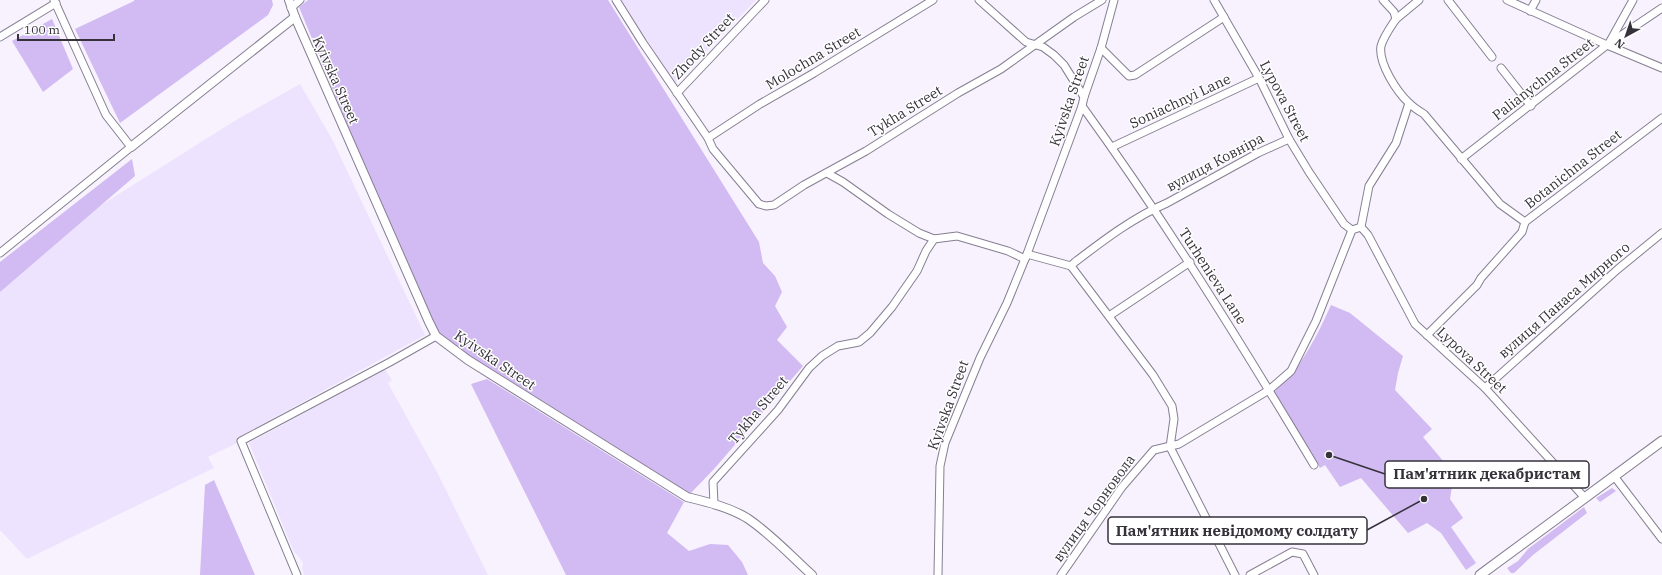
<svg xmlns="http://www.w3.org/2000/svg" width="1662" height="575" font-family="'IBM Plex Serif',serif">
<rect width="100%" height="100%" fill="#f7f2fe"/>
<!-- built -->
<g fill="#eee3fe">
<polygon points="621,0 756,0 675,83"/>
<polygon points="300,84 332,139 425,335 237,438 239,442 208,457 214,468 27,559 1,531 0,531 0,269 236,120"/>
<polygon points="385,369 392,380 388,383 438,474 488,575 304,575 302,569 303,563 299,557 294,552 249,443"/>
</g>
<!-- green -->
<g fill="#d2baf3">
<polygon points="134,0 272,0 273,5 268,15 120,123 75,29 134,1"/>
<polygon points="308,0 608,0 759,242 763,263 775,276 782,292 775,306 787,327 777,340 803,366 714,469 687,497 436,336 424,312 299,7"/>
<polygon points="52,19 73,69 43,92 12,41"/>
<polygon points="132,159 135,176 0,292 0,262"/>
<path d="M 1331,305 L 1350,313 L 1403,356 L 1398,373 L 1395,390 L 1432,429 L 1423,437 L 1454,474 L 1450,499 L 1463,518 L 1451,527 L 1476,563 L 1466,570 L 1441,533 L 1427,523 L 1408,533 L 1361,478 L 1340,487 L 1325,465 L 1320,468 L 1274,392 C 1301,369 1317,336 1331,305 Z"/>
<polygon points="487,379 684,502 667,533 689,551 710,544 728,545 742,562 748,575 566,575 471,384"/>
<polygon points="214,480 255,575 200,575 205,485"/>
<polygon points="1612,488 1616,491 1600,502 1596,498"/>
<polygon points="1584,507 1587,513 1533,555 1514,573 1511,573 1507,568 1518,561 1528,549"/>
</g>
<g fill="none" stroke-linecap="round" stroke-linejoin="round">
<!-- minor casing -->
<g stroke="#867f91" stroke-width="9">
<g id="minor">
<polyline points="616,0 643,43 708,138 713,149 759,204 766,206 774,205 804,185 866,151 958,93 1001,69 1074,17 1102,0"/>
<polyline points="979,0 1026,42 1043,47 1054,55 1064,65 1084,97"/>
<polyline points="1214,0 1259,78 1289,139 1309,172 1344,224 1352,230"/>
<path d="M 1383,0 L 1394,12 L 1396,19 C 1390,28 1384,36 1381,46 C 1378,63 1397,92 1409,103 C 1413,107 1419,111 1424,114 L 1500,204 L 1525,222"/>
<polyline points="1448,0 1492,57"/>
<polyline points="1507,0 1607,45 1662,68"/>
<polyline points="291,8 300,0"/>
<polyline points="1530,11 1536,0"/>
<polyline points="1396,19 1419,0"/>
<polyline points="0,37 56,3"/>
<polyline points="1608,45 1633,0"/>
<polyline points="1101,48 1129,76 1135,75 1224,17"/>
<polyline points="1501,68 1531,106"/>
<polyline points="677,93 765,0"/>
<path d="M 1082,106 C 1166,222 1241,343 1314,465"/>
<polyline points="708,138 760,104 814,73 933,0"/>
<polyline points="1112,147 1259,78"/>
<polyline points="1461,159 1607,45 1662,8"/>
<polyline points="827,173 843,182 888,214 919,233 934,239 957,236 1008,251 1025,259"/>
<polyline points="1361,227 1368,235 1415,324 1485,388 1585,498"/>
<polyline points="0,253 131,147 106,115 54,0"/>
<polyline points="1027,254 1071,266 1153,375 1172,406 1174,419 1170,447 1235,575"/>
<path d="M 1071,266 L 1075,262 C 1104,240 1134,217 1167,203 L 1258,153 L 1289,139"/>
<polyline points="1109,316 1190,262"/>
<polyline points="1427,335 1477,285 1481,278 1522,232 1525,222 1662,118"/>
<polyline points="1485,388 1618,269 1662,233"/>
<polyline points="1614,476 1662,539"/>
<polyline points="714,504 713,482 778,410 809,368 822,356 838,346 859,342 870,333 892,307 917,271 926,251 934,239"/>
<polyline points="297,575 241,441 390,362 436,336"/>
<polyline points="938,575 940,466 945,443 980,358 1007,303 1027,254 1082,106 1084,97 1101,48 1114,0"/>
<polyline points="1061,575 1122,487 1154,450 1179,444 1269,390 1291,371 1316,321 1352,230 1361,227 1369,186 1396,143 1409,103"/>
<polyline points="1250,575 1292,552 1303,554 1314,575"/>
</g>
</g>
<!-- tertiary casing -->
<g stroke="#867f91" stroke-width="10">
<g id="tertiary">
<path d="M 289,0 L 295,17 L 429,322 L 436,336 L 468,360 L 687,497 C 707,502 729,507 747,518 C 771,534 791,556 812,575"/>
<polyline points="131,147 295,17"/>
</g>
</g>
<!-- secondary casing -->
<g stroke="#867f91" stroke-width="11">
<polyline id="secondary" points="1480,575 1662,441"/>
</g>
<!-- minor -->
<use href="#minor" stroke="#fff" stroke-width="7"/>
<!-- tertiary -->
<use href="#tertiary" stroke="#fff" stroke-width="8"/>
<!-- secondary -->
<use href="#secondary" stroke="#fff" stroke-width="9"/>
</g>
<g text-anchor="middle" stroke-width="3" stroke-linejoin="round" paint-order="stroke">
<!-- street labels -->
<g font-size="14" fill="#35323a" stroke="#fff">
<text transform="translate(703 46) rotate(-47)" y="5">Zhody Street</text>
<text transform="translate(813 58) rotate(-31)" y="5">Molochna Street</text>
<text transform="translate(1543 79) rotate(-38)" y="5">Palianychna Street</text>
<text transform="translate(336 80) rotate(66)" y="5">Kyivska Street</text>
<text transform="translate(1069 101) rotate(-71)" y="5">Kyivska Street</text>
<text transform="translate(1180 101) rotate(-25)" y="5">Soniachnyi Lane</text>
<text transform="translate(1285 101) rotate(62)" y="5">Lypova Street</text>
<text transform="translate(905 111) rotate(-32)" y="5">Tykha Street</text>
<text transform="translate(1215 162) rotate(-28)" y="5">вулиця Ковніра</text>
<text transform="translate(1573 169) rotate(-38)" y="5">Botanichna Street</text>
<text transform="translate(1213 276) rotate(57)" y="5">Turhenieva Lane</text>
<text transform="translate(1564 300) rotate(-41)" y="5">вулиця Панаса Мирного</text>
<text transform="translate(495 360) rotate(34)" y="5">Kyivska Street</text>
<text transform="translate(1472 360) rotate(43)" y="5">Lypova Street</text>
<text transform="translate(948 405) rotate(-70)" y="5">Kyivska Street</text>
<text transform="translate(758 410) rotate(-50)" y="5">Tykha Street</text>
<text transform="translate(1094 508) rotate(-54)" y="5">вулиця Чорновола</text>
</g>
</g>
<!-- callouts -->
<path fill="none" stroke="#35323a" stroke-width="1.5" d="M1329 455L1385 474M1424 499L1367 530"/>
<g fill="#35323a" stroke="#fff" stroke-width="1.5">
<circle cx="1329" cy="455" r="4"/>
<circle cx="1424" cy="499" r="4"/>
</g>
<g fill="#fff" stroke="#35323a" stroke-width="1.5">
<rect x="1385" y="461" width="204" height="27" rx="4"/>
<rect x="1108" y="517" width="259" height="27" rx="4"/>
</g>
<g font-size="15" text-anchor="middle" font-weight="bold" fill="#35323a">
<text x="1487" y="479">Пам'ятник декабристам</text>
<text x="1237" y="536">Пам'ятник невідомому солдату</text>
</g>
<!-- north arrow -->
<g transform="translate(1626 36) rotate(220)" stroke="#ffffff" stroke-width="3" paint-order="stroke">
<path d="M0-3L7 15L0 10L-7 15Z" fill="#35323a"/>
<text y="-6" font-size="11" font-weight="bold" text-anchor="middle" fill="#35323a">N</text>
</g>
<!-- scale -->
<path d="M18 34v6h96v-6" fill="none" stroke="#35323a" stroke-width="2"/>
<text x="24" y="34" font-size="12" fill="#35323a" stroke="#ffffff" stroke-width="3" paint-order="stroke">100 m</text>
</svg>
